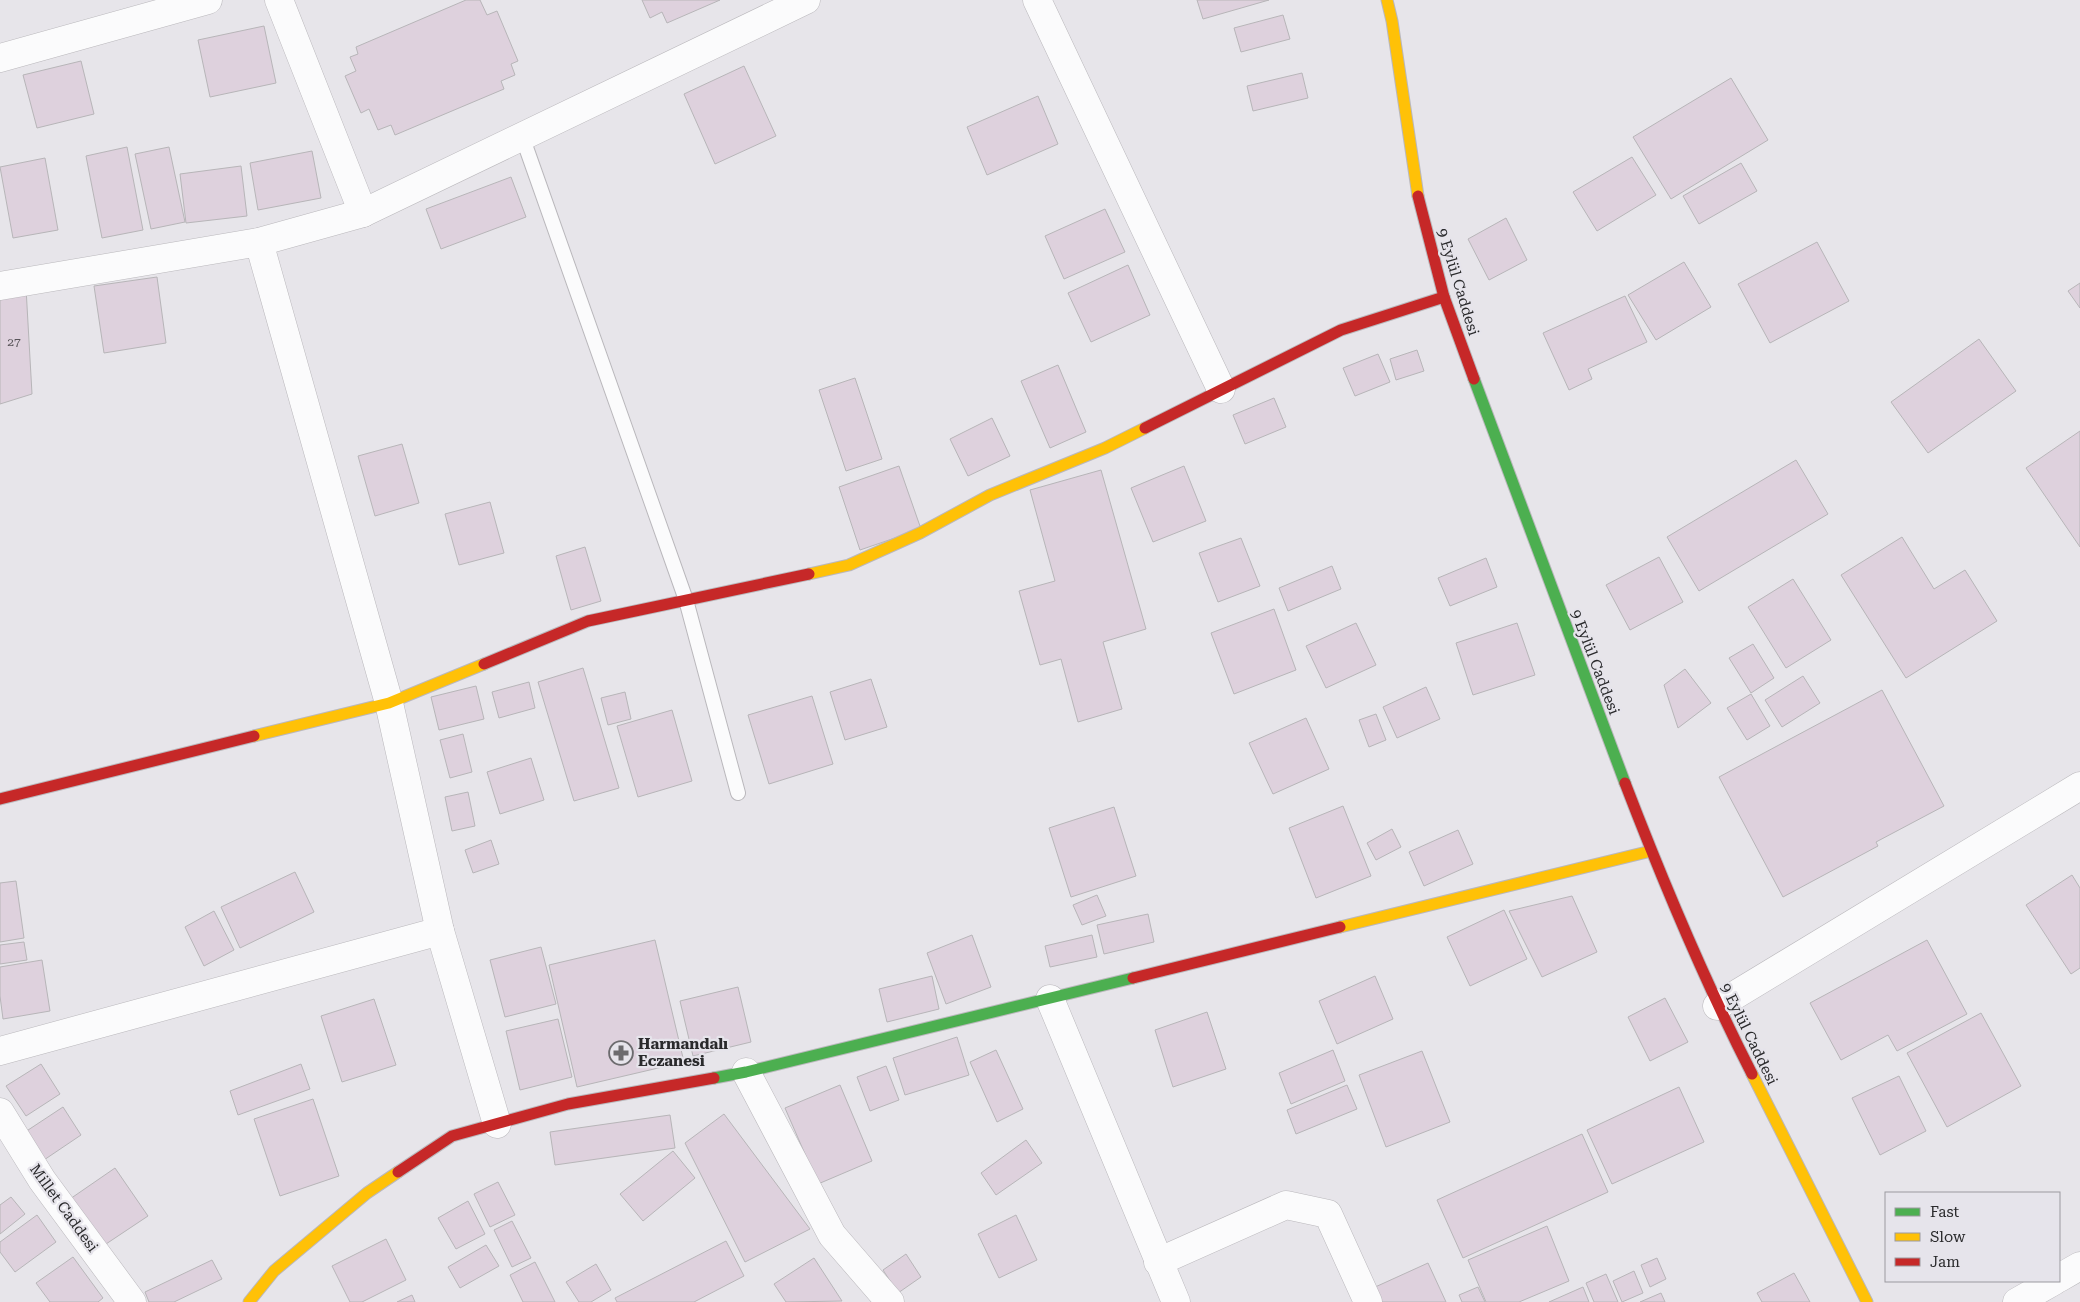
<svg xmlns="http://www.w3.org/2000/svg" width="2080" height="1302" font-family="'Roboto Serif',serif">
<rect width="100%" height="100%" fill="#e7e5ea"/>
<!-- building -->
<g fill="#ded1dd" stroke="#b7b5b8">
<polygon points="466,0 480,0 487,15 497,11 518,61 511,64 515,75 501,81 504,89 395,135 391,125 378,130 369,109 361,113 345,76 356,71 350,57 358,54 356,47"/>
<polygon points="642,0 720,0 667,23 662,12 650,18"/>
<polygon points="1197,0 1269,0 1203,19"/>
<polygon points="1283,15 1290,39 1241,52 1234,28"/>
<polygon points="264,26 276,83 210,97 198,40"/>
<polygon points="81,61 94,114 37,128 23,75"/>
<polygon points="744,66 776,136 715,164 684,94"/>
<polygon points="1302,73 1308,98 1253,111 1247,86"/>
<polygon points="1731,78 1768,140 1671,199 1633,137"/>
<polygon points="1038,96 1058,144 987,175 967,127"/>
<polygon points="127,147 143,230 102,238 86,156"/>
<polygon points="169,147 185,222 151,229 135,154"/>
<polygon points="312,151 321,198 258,210 250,163"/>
<polygon points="1632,157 1656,195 1597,231 1573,192"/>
<polygon points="45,158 58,230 13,238 0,167"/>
<polygon points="1741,163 1757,191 1699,224 1683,196"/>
<polygon points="241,166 247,216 186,223 180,174"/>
<polygon points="511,177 526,217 441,249 426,209"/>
<polygon points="1105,209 1125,252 1064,279 1045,236"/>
<polygon points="1506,218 1527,260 1489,280 1468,239"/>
<polygon points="1817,242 1849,301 1770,343 1738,284"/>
<polygon points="1684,262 1711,307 1656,340 1628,295"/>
<polygon points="1128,265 1150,315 1091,342 1068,293"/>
<polygon points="157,277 166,343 104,353 94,286"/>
<polygon points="2080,283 2080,308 2068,291"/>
<polygon points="26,288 32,394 0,404 0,290"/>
<polygon points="1625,296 1647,342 1588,369 1592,379 1569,390 1543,333"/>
<polygon points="1979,339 2016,391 1928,453 1891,402"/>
<polygon points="1417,350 1424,371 1396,380 1390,359"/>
<polygon points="1378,354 1390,382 1355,396 1343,368"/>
<polygon points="1058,365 1086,432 1050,448 1021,381"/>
<polygon points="855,378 882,459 846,471 819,390"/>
<polygon points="1274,398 1286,427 1245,444 1233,415"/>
<polygon points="992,418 1010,456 968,476 950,439"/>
<polygon points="2080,431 2080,547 2026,468"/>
<polygon points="402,444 419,503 375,516 358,456"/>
<polygon points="1796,460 1828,514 1699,591 1667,537"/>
<polygon points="899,466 921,529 860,550 839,487"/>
<polygon points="1184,466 1206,521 1153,542 1131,488"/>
<polygon points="1101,470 1146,629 1103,642 1122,709 1078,722 1061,659 1040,665 1019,591 1055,581 1030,490"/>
<polygon points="490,502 504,553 459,565 445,514"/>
<polygon points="1902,537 1934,589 1965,570 1997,621 1906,678 1841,575"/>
<polygon points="1241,538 1260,586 1218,602 1199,553"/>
<polygon points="585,547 601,601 571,610 556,556"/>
<polygon points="1659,557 1683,602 1630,630 1606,585"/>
<polygon points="1486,558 1497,587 1450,606 1438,578"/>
<polygon points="1332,566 1341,589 1288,611 1279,588"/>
<polygon points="1793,579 1831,640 1786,668 1748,607"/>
<polygon points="1274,609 1296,670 1234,694 1211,633"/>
<polygon points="1356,623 1376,665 1326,688 1306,646"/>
<polygon points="1517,623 1535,675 1473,695 1456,643"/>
<polygon points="1753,644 1774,678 1751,693 1729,658"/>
<polygon points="583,668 619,788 574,801 538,682"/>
<polygon points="1685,669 1711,703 1678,728 1664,685"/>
<polygon points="1803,676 1820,703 1782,727 1765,700"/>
<polygon points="871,679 887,727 845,740 830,692"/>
<polygon points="529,682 535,708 499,718 492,692"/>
<polygon points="476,686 484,719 439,730 431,697"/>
<polygon points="1426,687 1440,719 1397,738 1383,707"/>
<polygon points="1882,690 1944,806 1876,842 1878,846 1783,897 1719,777"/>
<polygon points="625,692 631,719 608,725 601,698"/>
<polygon points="1751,694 1770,726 1747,740 1727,708"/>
<polygon points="812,696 833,764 769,784 748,715"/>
<polygon points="672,710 692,781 638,797 617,726"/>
<polygon points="1376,714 1386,740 1369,747 1359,720"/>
<polygon points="1306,718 1329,769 1273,794 1249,743"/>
<polygon points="463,734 472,772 450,778 440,740"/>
<polygon points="531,758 544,800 500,814 487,772"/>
<polygon points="468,792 475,826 452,831 445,797"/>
<polygon points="1343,806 1371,876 1316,898 1289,828"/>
<polygon points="1114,807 1136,876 1071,897 1049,828"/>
<polygon points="1392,829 1401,847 1376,860 1367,843"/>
<polygon points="1458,830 1473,864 1424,886 1409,852"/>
<polygon points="491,840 499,864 473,873 465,850"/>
<polygon points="295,872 314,912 240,948 221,907"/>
<polygon points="2072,875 2080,888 2080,968 2071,974 2026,905"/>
<polygon points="16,881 24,938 0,942 0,883"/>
<polygon points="1097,895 1106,916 1082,925 1073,905"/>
<polygon points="1572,896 1597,952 1542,977 1509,911"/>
<polygon points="1504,910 1527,959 1470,986 1447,937"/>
<polygon points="214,911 234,950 204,966 185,927"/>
<polygon points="1148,914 1154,942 1104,954 1097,925"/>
<polygon points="972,935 991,987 946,1004 927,953"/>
<polygon points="1092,935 1097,957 1050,967 1045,946"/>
<polygon points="655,940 684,1062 577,1087 549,965"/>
<polygon points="1927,940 1967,1014 1897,1051 1888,1035 1841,1060 1810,1003"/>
<polygon points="24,942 27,960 0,964 0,945"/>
<polygon points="541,947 556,1004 505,1017 490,960"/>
<polygon points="42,960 50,1011 3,1019 0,996 0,967"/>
<polygon points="932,976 939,1009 887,1022 879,989"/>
<polygon points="1375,976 1393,1019 1337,1044 1319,1001"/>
<polygon points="738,987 751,1042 693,1056 680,1001"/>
<polygon points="1665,998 1688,1042 1650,1061 1628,1017"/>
<polygon points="374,999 396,1065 342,1082 321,1016"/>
<polygon points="1207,1012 1226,1069 1173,1087 1155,1030"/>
<polygon points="1981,1013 2021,1086 1947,1127 1907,1053"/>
<polygon points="558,1019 572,1077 520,1090 506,1031"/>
<polygon points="957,1037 969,1075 905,1095 893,1058"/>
<polygon points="996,1050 1023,1109 997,1122 970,1062"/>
<polygon points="1333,1050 1345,1081 1291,1104 1279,1073"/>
<polygon points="1422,1051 1450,1122 1386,1147 1359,1075"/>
<polygon points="41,1064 60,1094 26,1116 6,1086"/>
<polygon points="301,1064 310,1089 238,1115 230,1091"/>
<polygon points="886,1066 899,1100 870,1111 857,1077"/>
<polygon points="1899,1076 1926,1131 1880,1155 1852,1098"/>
<polygon points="840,1085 872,1161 818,1184 785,1108"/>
<polygon points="1347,1085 1357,1109 1296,1134 1287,1110"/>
<polygon points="1679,1087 1704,1142 1612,1184 1587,1130"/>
<polygon points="313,1099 339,1176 280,1196 254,1119"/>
<polygon points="63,1107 81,1135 38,1164 19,1136"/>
<polygon points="724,1114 810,1229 745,1262 685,1143"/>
<polygon points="670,1115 675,1148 555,1165 550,1132"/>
<polygon points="1582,1134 1608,1192 1463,1258 1437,1200"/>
<polygon points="1026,1140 1042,1163 996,1195 981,1173"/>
<polygon points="673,1151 695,1178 643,1221 620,1194"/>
<polygon points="115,1168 148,1216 103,1246 70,1199"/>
<polygon points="498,1182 515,1215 490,1227 474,1194"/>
<polygon points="11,1197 25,1214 0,1234 0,1205"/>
<polygon points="468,1201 485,1234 456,1249 438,1218"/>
<polygon points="37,1215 56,1242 15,1272 0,1252 0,1242"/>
<polygon points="1016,1215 1037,1260 999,1278 978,1234"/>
<polygon points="512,1221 531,1258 512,1267 494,1230"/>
<polygon points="1547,1226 1569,1281 1519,1302 1486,1302 1468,1260"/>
<polygon points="386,1239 406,1280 362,1302 350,1302 332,1266"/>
<polygon points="726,1241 744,1276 694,1302 617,1302 615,1298"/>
<polygon points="486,1245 499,1266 460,1288 448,1267"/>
<polygon points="906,1254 921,1277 898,1293 883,1270"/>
<polygon points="73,1257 103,1298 98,1302 50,1302 36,1283"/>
<polygon points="814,1258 842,1301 786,1302 774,1284"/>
<polygon points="1657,1258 1666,1279 1650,1287 1641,1265"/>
<polygon points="212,1260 222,1279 174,1302 149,1302 145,1292"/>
<polygon points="535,1262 555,1302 523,1302 510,1275"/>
<polygon points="1428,1263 1446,1302 1379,1302 1373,1288"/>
<polygon points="596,1264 611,1290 591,1302 579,1302 566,1282"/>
<polygon points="1634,1271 1643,1293 1622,1302 1613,1281"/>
<polygon points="1794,1273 1810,1302 1762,1302 1757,1293"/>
<polygon points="1606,1274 1618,1302 1594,1302 1586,1283"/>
<polygon points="1478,1287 1485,1302 1462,1302 1459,1295"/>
<polygon points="1583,1287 1589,1302 1549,1302"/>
<polygon points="1661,1293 1665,1302 1640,1302"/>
<polygon points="412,1295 415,1302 397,1302"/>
</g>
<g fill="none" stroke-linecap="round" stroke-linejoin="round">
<!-- lane casing -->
<g stroke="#bab8bc" stroke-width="16">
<polyline id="lane" points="522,136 686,600 738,793"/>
</g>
<!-- street casing -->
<g stroke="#bab8bc" stroke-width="29">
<g id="street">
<polyline points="279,0 363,213"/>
<polyline points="1037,0 1221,389"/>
<polyline points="0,58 208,0"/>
<polyline points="259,242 389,703 440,931 497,1124"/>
<polyline points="0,286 259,242 363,213 806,0"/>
<polyline points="1050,999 1176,1302"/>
<polyline points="1717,1006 2080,786"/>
<polyline points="0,1051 440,931"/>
<polyline points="746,1072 832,1235 890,1302"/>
<polyline points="0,1112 42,1180 132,1302"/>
<polyline points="1158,1262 1286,1205 1328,1214 1368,1302"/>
<polyline points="2059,1278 2080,1266"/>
<polyline points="2017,1302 2054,1281"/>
</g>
</g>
<!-- fast casing -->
<g stroke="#bab8bc" stroke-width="13">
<g id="fast">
<polyline points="1474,379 1625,783"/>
<polyline points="714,1078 746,1072 1133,978"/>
</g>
</g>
<!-- slow casing -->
<g stroke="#bab8bc" stroke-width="13">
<g id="slow">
<polyline points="1387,0 1392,21 1418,196"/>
<polyline points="809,574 849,565 920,533 990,495 1105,448 1145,428"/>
<polyline points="254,736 389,703 484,664"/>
<polyline points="1340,927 1651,851"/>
<polyline points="1752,1074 1867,1302"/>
<polyline points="249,1302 274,1271 367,1193 398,1172"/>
</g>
</g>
<!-- jam casing -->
<g stroke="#bab8bc" stroke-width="13">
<g id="jam">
<polyline points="1418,196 1444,297 1474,379"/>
<polyline points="1145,428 1341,330 1444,297"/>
<polyline points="484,664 588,621 809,574"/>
<path d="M 1625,783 C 1663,882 1704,980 1752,1074"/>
<polyline points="0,799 254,736"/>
<polyline points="1133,978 1340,927"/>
<polyline points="398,1172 452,1136 568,1104 714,1078"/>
</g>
</g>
<!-- lane -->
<use href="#lane" stroke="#fbfbfc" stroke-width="14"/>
<!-- street -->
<use href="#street" stroke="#fbfbfc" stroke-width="28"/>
<!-- fast -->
<use href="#fast" stroke="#4caf50" stroke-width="11"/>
<!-- slow -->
<use href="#slow" stroke="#ffc107" stroke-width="11"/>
<!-- jam -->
<use href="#jam" stroke="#c62828" stroke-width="11"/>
</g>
<!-- icons -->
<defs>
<g id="pharmacy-ring" transform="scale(1.25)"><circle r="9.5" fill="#e6e4eb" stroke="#6c6b6e" stroke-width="1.5"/><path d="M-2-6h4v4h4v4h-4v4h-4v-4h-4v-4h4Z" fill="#6c6b6e"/></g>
</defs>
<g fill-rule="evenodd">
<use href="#pharmacy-ring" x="621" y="1053"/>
</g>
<g text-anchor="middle" stroke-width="4.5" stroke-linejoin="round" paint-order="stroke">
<!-- number labels -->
<g font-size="12" fill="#585459">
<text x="14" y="346">27</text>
</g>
<!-- street labels -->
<g font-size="15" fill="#2a2a2c" stroke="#e6e4eb">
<text transform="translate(1458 282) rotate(73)" y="5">9 Eylül Caddesi</text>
<text transform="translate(1595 662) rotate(69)" y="5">9 Eylül Caddesi</text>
<text transform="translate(1749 1034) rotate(64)" y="5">9 Eylül Caddesi</text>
<text transform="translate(64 1208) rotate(54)" y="5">Millet Caddesi</text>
</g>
<!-- poi labels -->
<g font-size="15" font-weight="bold" fill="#2a2a2c" stroke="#e6e4eb" text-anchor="start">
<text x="638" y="1049">Harmandalı<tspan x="638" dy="17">Eczanesi</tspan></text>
</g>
</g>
<!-- legend -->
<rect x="1885" y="1192" width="175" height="90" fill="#e6e4eb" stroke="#9b9a9f"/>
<rect x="1895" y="1208" width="25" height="8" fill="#4caf50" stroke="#9b9a9f"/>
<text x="1930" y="1217" font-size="15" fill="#2a2a2c">Fast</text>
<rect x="1895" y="1233" width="25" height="8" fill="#ffc107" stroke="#9b9a9f"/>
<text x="1930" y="1242" font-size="15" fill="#2a2a2c">Slow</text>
<rect x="1895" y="1258" width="25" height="8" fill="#c62828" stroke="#9b9a9f"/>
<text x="1930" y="1267" font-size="15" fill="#2a2a2c">Jam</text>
</svg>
